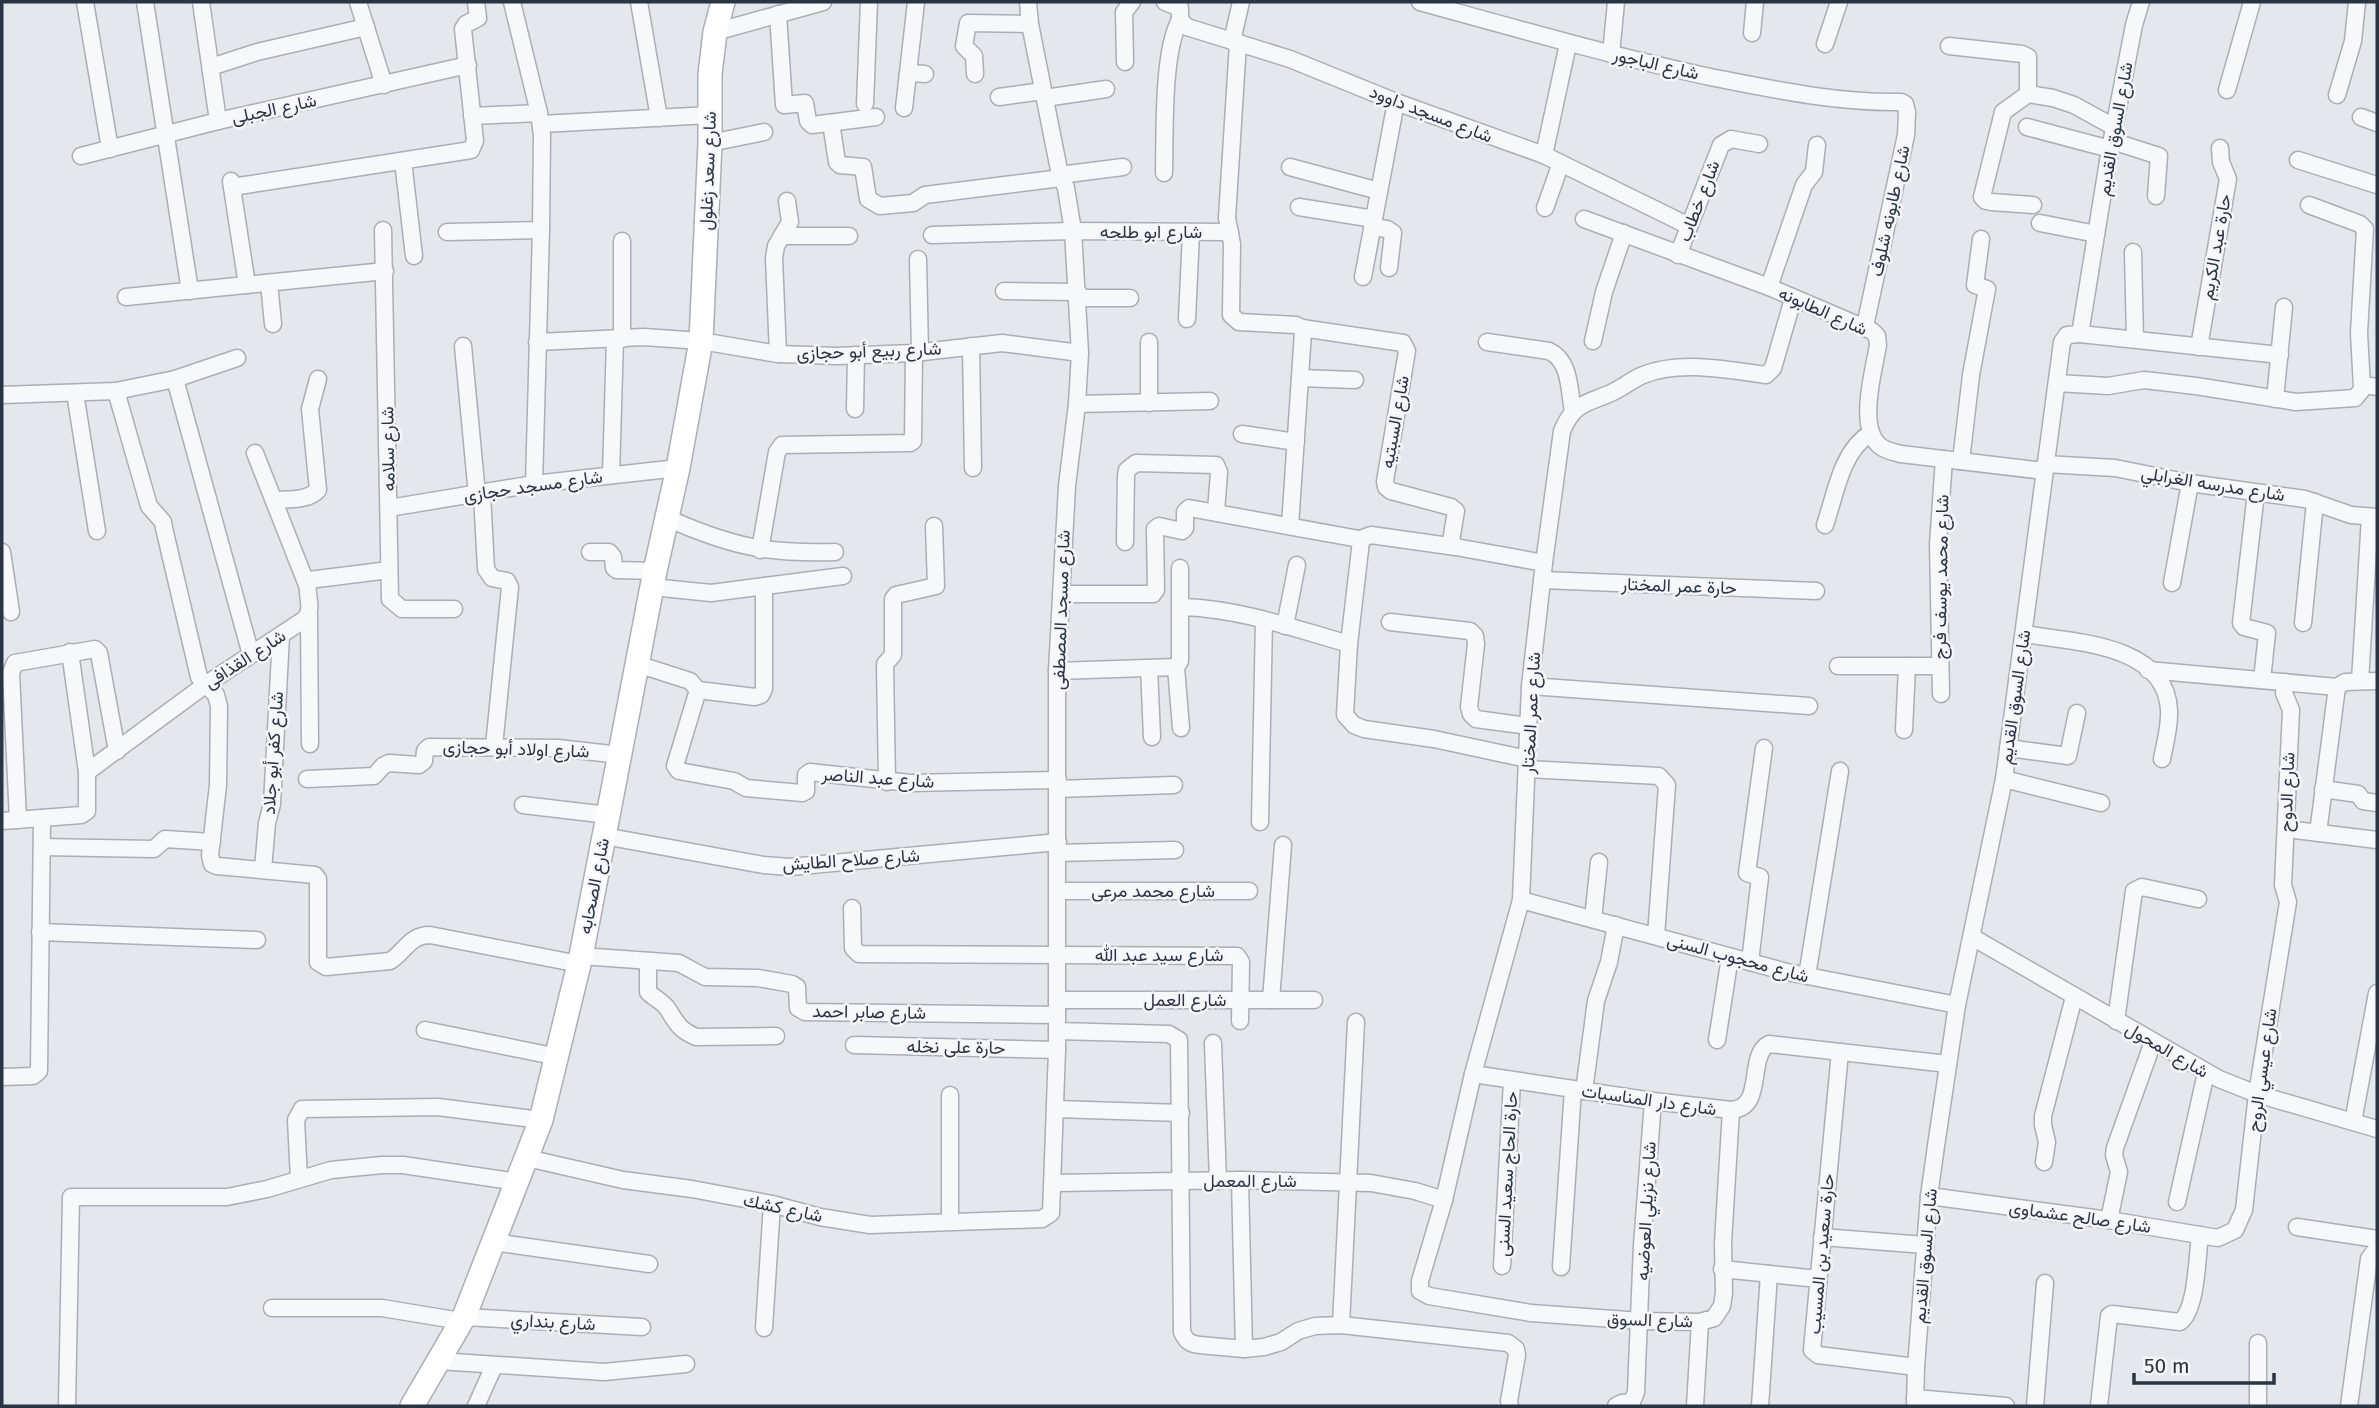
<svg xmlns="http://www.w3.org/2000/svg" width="2379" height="1408" font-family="'Fira Sans',Vazirmatn,sans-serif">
<rect width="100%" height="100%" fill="#e4e7ec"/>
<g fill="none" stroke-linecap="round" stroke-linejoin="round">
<!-- street casing -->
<g stroke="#a9aeb7" stroke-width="19">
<g id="street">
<polyline points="85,2 110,149"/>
<polyline points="145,2 190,291"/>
<polyline points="201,2 218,121"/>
<polyline points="358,2 384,85"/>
<polyline points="512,2 539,113 542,135 541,230 534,484"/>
<polyline points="639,2 659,118"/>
<polyline points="1165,2 1180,8 1180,20 1187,27 1290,59 1396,102 1544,155 1689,226"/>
<path d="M 1420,2 C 1518,29 1616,57 1715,78 C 1776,90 1838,103 1901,102 L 1905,104 L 1907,112 L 1906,135 L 1865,326"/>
<polyline points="778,14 784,105 805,103 808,121 812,125 876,117"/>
<polyline points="715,32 823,2"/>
<polyline points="1752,33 1755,2"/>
<polyline points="1232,41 1241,2"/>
<polyline points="1238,43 1227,218 1232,244 1231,315 1239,322 1296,325 1302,328 1303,332 1290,526"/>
<polyline points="1825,44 1839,2"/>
<polyline points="1949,46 2022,54 2028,57 2028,94"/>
<polyline points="1611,54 1616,2"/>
<polyline points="1125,62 1124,12 1132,2"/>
<polyline points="211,67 257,52 366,27"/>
<polyline points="908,73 925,74"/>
<polyline points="975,74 974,56 964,46 968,23 1030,24"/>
<polyline points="2227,90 2252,2"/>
<polyline points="2337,95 2353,41 2357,2"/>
<polyline points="999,97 1043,91"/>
<polyline points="1045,98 1106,89"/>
<polyline points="865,104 869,2"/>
<polyline points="904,108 916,2"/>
<polyline points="472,116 539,113"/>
<polyline points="2361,117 2377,123"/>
<polyline points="831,123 837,162 840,165 863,167 868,199 880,206 913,203 925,195 1061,178"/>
<polyline points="541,124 710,115"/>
<polyline points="2027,127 2110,149"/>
<polyline points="2112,141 2159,156 2156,196"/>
<polyline points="710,143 764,132"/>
<polyline points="1544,155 1568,44"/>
<polyline points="81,156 218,121 468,65"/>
<polyline points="2298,160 2377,185"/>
<polyline points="403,161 414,256"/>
<polyline points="1290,167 1379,191"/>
<path d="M 1164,173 C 1165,134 1162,52 1180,20"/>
<polyline points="1060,175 1123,167"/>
<polyline points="231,181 247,285"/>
<polyline points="232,187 471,150 475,141 463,29 466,24 478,18 476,2"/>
<polyline points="2033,205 1991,202 1986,201 1982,197 2003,112 2028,94 2053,98 2074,105 2114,127"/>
<polyline points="2309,205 2360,224 2365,229 2359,333 2362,388"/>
<polyline points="1299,207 1374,219"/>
<polyline points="1545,208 1561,163"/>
<path d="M 1584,219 L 1769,287 L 1872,331 L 1877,336 L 1878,345 C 1874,370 1857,428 1880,446 C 1886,451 1894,452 1901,454 L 2044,471"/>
<polyline points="2040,223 2096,234"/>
<polyline points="1372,227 1387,229 1393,233 1389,268"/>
<polyline points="383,230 390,599 402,609 454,609"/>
<polyline points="447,232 541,230"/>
<polyline points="932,235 1073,231 1230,232"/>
<polyline points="782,236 849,236"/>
<polyline points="2133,252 2135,339"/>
<polyline points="1678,255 1721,145 1731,139 1759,144"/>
<polyline points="918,259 920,352"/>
<polyline points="1363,277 1396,102"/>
<polyline points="269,283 273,324"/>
<polyline points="1769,287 1804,185 1814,172 1817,145"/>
<polyline points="1004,291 1078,292"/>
<polyline points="126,297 385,271"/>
<polyline points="1078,298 1130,298"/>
<polyline points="1187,319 1191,233"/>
<polyline points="1302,328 1403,343 1407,351 1385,481 1386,487 1391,491 1451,507 1456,511 1451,541 1456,547 1544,563"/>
<polyline points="2080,334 2280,355"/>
<polyline points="622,339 622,241"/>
<polyline points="1593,341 1604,292 1624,233"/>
<polyline points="537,342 644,337 701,341 778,354 837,356 914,353 1002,343 1080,353"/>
<polyline points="1149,342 1149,403"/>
<path d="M 1487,342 L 1549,351 C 1571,361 1569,391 1573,412"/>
<polyline points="463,346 477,495"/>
<polyline points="971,346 973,468"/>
<polyline points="2199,347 2228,179 2221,162 2220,148"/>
<polyline points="778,354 774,258 776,246 790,222 787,201"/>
<polyline points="1300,378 1355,380"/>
<polyline points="175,379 251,655"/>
<path d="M 2057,383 L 2108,386 L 2144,380 L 2196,386 L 2296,402 L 2355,398 C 2365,388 2361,384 2377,387"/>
<path d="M 116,391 L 149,506 L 163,522 L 164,528 L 199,677 L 216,695 L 219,706 L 218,785 L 210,855 L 212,864 L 217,866 L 315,875 L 318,879 L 318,962 L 326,967 L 390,961 C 405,952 409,935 430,935 L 579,964"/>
<polyline points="75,393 97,531"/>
<polyline points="2,395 116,391 175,379 237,358"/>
<polyline points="2275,399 2284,307"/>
<polyline points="1077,404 1210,401"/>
<polyline points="855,409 856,355"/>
<polyline points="1242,434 1296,442"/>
<polyline points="255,453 307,585"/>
<polyline points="1961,461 1971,375 1987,289 1975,285 1981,239"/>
<polyline points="2045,464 2115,468 2190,483 2305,499 2351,515 2377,517"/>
<polyline points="611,475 615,339"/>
<polyline points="2256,493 2241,623 2244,627 2267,633 2262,680"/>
<polyline points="482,494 486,569 492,578 507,581 510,587 494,746"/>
<path d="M 274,500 C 288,499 308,501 318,490 L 310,409 L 318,379"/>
<polyline points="389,508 534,484 678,468"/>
<path d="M 667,518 C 730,546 766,554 835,552"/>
<path d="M 1825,525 C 1836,493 1841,451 1871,433"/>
<polyline points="1360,539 1371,535 1456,547"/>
<polyline points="1125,542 1126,475 1127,470 1136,463 1216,465 1219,472 1216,512"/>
<polyline points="760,550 777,452 782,445 910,443 913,441 914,353"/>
<polyline points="2,552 11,612"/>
<polyline points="590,552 609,552 613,557 614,568 617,570 655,571"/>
<polyline points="1180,568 1180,610"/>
<polyline points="1542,580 1816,591"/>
<polyline points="2172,583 2190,483"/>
<polyline points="652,587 711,593 843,576"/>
<polyline points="1061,594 1153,594 1156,590 1155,529 1159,526 1182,531 1185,528 1185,512 1189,508 1359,539 1361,541 1349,644 1345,715 1354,725 1364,729 1434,739 1527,759"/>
<polyline points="309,615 310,744"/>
<polyline points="1390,622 1470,631 1475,636 1476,644 1469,707 1471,714 1476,719 1528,726"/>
<polyline points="2303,623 2315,502"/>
<polyline points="1285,626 1297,565"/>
<path d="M 2024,634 C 2073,642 2166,644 2169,710 C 2170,726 2165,743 2162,759"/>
<polyline points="637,664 690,681 698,690 755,697 761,695 764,689 764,586"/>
<polyline points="1838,666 1940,666"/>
<polyline points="1176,667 1181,728"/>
<polyline points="1149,668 1152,737"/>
<polyline points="2148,670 2337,687"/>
<path d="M 1057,671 L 1176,667 L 1180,661 L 1180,613 L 1184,607 C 1241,609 1296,629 1349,644"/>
<polyline points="2360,681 2370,517"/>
<polyline points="1530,686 1809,706"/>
<polyline points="698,690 675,766 679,771 734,781 746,788 802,793 806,791 806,775 810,772 910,783 1058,780"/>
<polyline points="1941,694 1938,544 1944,459"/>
<polyline points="1904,730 1907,666"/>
<polyline points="2008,748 2068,756 2077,713"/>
<polyline points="1527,769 1659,776 1667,785 1656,936"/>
<path d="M 87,772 L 205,685 L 305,619 C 315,607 304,593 309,580 L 389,570"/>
<polyline points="307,779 374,776 383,766 389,763 419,765 424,761 425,751 429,747 558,748 620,755"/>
<polyline points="2004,779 2101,803"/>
<polyline points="887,782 885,664 893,655 893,599 896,595 936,586 934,526"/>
<polyline points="1058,789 1174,785"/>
<polyline points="2323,789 2358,794 2363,801 2377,803"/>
<polyline points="523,805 608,815"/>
<polyline points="18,820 11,673 15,663 95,649 99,653 117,751"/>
<polyline points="2,821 81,815 87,811 87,772 70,652"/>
<polyline points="1260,822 1264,620"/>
<polyline points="2286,829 2377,840"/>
<polyline points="2318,833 2337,687 2345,682 2377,681"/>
<polyline points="604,836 763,865 790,867 1058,842"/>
<polyline points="42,847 154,849 165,839 212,842"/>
<polyline points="1058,853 1175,850"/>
<polyline points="263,869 267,823 272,804 281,636"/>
<polyline points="1058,891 1249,891"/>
<polyline points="1521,900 1787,972 1957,1005"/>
<polyline points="852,908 853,948 859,954 1237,956 1241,962 1240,1021"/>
<polyline points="1593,919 1599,862"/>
<polyline points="40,932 257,940"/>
<polyline points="1972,937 2219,1079 2257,1094 2377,1129"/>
<polyline points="581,956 679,963 705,977 758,978 792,984 797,987 798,1008 805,1012 1057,1015"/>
<path d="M 648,961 L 648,992 C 654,998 662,1001 667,1008 C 677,1023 678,1029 696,1037 L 776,1036"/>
<polyline points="1750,962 1760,877 1747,873 1764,748"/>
<polyline points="1807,976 1840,771"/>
<polyline points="1057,1000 1314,1000"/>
<polyline points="1271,1000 1283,845"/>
<polyline points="2116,1021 2134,891 2142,887 2198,899"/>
<polyline points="425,1030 558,1057"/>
<path d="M 1057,1031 L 1169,1034 L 1179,1040 L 1182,1332 C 1186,1341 1190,1344 1200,1345 L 1244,1349 L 1264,1347 L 1281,1342 L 1298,1331 L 1315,1326 L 1341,1325 L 1508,1343 L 1516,1349 L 1517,1355 L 1509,1401 L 1510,1406"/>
<polyline points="1717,1040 1730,957"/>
<polyline points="1213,1043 1218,1181"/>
<polyline points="854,1045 1057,1050"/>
<polyline points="1840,1052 1812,1350 1818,1355 1916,1367"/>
<path d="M 1473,1074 L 1653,1101 L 1731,1110 C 1766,1108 1746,1056 1769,1044 L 1948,1064"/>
<polyline points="2,1077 33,1076 39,1071 42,818"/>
<polyline points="1584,1091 1596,1001 1609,962 1616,925"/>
<polyline points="950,1095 950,1220"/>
<polyline points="1056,1109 1181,1113"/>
<path d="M 1731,1110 L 1723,1243 L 1724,1293 L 1722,1306 L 1714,1318 L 1700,1322 L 1641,1321 L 1531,1313 L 1429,1296 L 1420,1291 L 1420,1281 L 1444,1200 L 1473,1074 L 1521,900 L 1530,686 L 1544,563 L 1562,431 C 1575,400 1589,404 1615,391 C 1625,386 1633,379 1643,375 C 1682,360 1726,370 1766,375 L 1773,368 L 1793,299"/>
<polyline points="2353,1122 2377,993"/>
<polyline points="527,1158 623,1180 692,1189 772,1204 820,1217 870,1225 1042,1219 1051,1213 1057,1050 1057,671 1067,486 1077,404 1080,353 1073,231 1066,188 1059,170 1030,24 1028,2"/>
<polyline points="2044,1162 2047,1142 2043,1125 2043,1116 2074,997"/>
<polyline points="299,1179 296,1120 302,1109 438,1107 541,1120"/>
<polyline points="1240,1180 1244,1349"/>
<polyline points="1054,1183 1240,1180 1371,1183 1415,1191 1444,1200"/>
<polyline points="1929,1196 2109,1220 2218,1238 2235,1230 2244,1210 2257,1094 2288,902 2283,885 2291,710 2284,693 2285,682"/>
<polyline points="2177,1202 2206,1073"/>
<polyline points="2109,1220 2119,1172 2114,1155 2115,1148 2153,1042"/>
<polyline points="2297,1227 2377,1239"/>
<polyline points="1822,1237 1925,1245"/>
<polyline points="493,1242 649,1264"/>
<polyline points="1502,1266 1512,1081"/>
<polyline points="1561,1267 1573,1089"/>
<polyline points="1722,1269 1818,1279"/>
<polyline points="272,1308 382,1308 461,1321"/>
<polyline points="464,1317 642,1327"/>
<polyline points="1341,1325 1356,1022"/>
<polyline points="764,1328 772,1204"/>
<polyline points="439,1361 604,1372 686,1364"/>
<polyline points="1915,1398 2006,1406"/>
<polyline points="67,1406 71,1197 227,1197 267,1189 331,1170 382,1165 403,1165 518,1182"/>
<polyline points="476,1406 494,1366"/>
<polyline points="1616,1406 1622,1403 1632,1402 1636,1392 1642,1245 1653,1101"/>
<polyline points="1695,1406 1700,1322"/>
<polyline points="1760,1406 1769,1274"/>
<polyline points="1915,1406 1916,1367 1929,1196 1936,1146 1957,1005 2004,779 2062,342 2067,335 2080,334 2110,149 2134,25 2141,2"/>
<polyline points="2035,1406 2045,1283"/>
<path d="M 2099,1406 L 2109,1316 L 2112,1314 L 2180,1322 C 2197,1310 2197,1256 2200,1235"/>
<polyline points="2258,1406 2258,1343"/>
<polyline points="2349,1406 2369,1259 2374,1252 2377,1251"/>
</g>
</g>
<!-- secondary casing -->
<g stroke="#a9aeb7" stroke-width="26">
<polyline id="secondary" points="412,1406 464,1317 541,1120 581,956 655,571 678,468 701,341 710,143 710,74 715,32 723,2"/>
</g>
<!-- street -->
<use href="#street" stroke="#f7f8fa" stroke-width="16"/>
<!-- secondary -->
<use href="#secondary" stroke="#fff" stroke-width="23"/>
</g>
<g text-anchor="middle" stroke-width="5" stroke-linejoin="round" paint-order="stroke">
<!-- street labels -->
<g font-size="18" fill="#2b3445" stroke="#f4f6f9">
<text transform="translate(1656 64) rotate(13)" y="6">شارع الباجور</text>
<text transform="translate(274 109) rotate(-12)" y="6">شارع الجبلى</text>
<text transform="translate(1431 114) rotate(21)" y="6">شارع مسجد داوود</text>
<text transform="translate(2115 129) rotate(-80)" y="6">شارع السوق القديم</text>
<text transform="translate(708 171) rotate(-88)" y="6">شارع سعد زغلول</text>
<text transform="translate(1699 201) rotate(-69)" y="6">شارع خطاب</text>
<text transform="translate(1890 211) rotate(-78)" y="6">شارع طابونه شلوف</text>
<text x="1151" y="238">شارع ابو طلحه</text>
<text transform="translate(2216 247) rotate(-80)" y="6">حارة عبد الكريم</text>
<text transform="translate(1823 311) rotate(24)" y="6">شارع الطابونه</text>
<text transform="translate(869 351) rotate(-2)" y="6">شارع ربيع أبو حجازى</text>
<text transform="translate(1395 422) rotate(-80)" y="6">شارع السبتيه</text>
<text transform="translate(388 449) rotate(-91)" y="6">شارع سلامه</text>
<text transform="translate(2213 484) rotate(9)" y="6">شارع مدرسه الغرابلي</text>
<text transform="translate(533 486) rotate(-8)" y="6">شارع مسجد حجازى</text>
<text transform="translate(1941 577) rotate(-89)" y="6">شارع محمد يوسف فرج</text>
<text transform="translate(1679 586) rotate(2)" y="6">حارة عمر المختار</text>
<text transform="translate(1061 610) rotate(-88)" y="6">شارع مسجد المصطفى</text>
<text transform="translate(245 659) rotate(-33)" y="6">شارع القذافى</text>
<text transform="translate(2015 697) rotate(-82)" y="6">شارع السوق القديم</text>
<text transform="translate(1531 713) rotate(-87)" y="6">شارع عمر المختار</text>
<text transform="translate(516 749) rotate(2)" y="6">شارع اولاد أبو حجازى</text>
<text transform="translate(273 753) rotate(-86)" y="6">شارع كفر أبو جلاد</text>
<text transform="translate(878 778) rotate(4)" y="6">شارع عبد الناصر</text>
<text transform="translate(2287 792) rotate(-88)" y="6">شارع الدوح</text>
<text transform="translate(851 860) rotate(-4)" y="6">شارع صلاح الطايش</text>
<text transform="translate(594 886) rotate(-79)" y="6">شارع الصحابه</text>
<text x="1153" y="897">شارع محمد مرعى</text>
<text x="1159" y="961">شارع سيد عبد الله</text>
<text transform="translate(1738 958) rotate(15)" y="6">شارع محجوب السنى</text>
<text x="1185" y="1006">شارع العمل</text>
<text transform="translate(869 1012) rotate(1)" y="6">شارع صابر احمد</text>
<text transform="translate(956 1047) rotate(1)" y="6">حارة على نخله</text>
<text transform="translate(2167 1050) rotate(30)" y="6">شارع المحول</text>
<text transform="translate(2262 1070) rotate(-82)" y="6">شارع عيسي الروح</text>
<text transform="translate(1649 1100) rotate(8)" y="6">شارع دار المناسبات</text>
<text transform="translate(1507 1174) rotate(-87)" y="6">حارة الحاج سعيد السنى</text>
<text x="1250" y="1187">شارع المعمل</text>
<text transform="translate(783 1208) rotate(12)" y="6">شارع كشك</text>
<text transform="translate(1646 1211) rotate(-87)" y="6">شارع نزيلي العوضيه</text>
<text transform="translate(2080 1217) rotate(8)" y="6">شارع صالح عشماوى</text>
<text transform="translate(1821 1254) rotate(-85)" y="6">حارة سعيد بن المسيب</text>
<text transform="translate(1925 1256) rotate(-85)" y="6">شارع السوق القديم</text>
<text transform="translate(1650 1320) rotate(2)" y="6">شارع السوق</text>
<text transform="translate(553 1322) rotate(3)" y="6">شارع بنداري</text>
</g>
</g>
<!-- border -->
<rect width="2379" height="1408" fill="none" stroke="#2b3445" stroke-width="7"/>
<!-- scale -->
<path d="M2134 1373v10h140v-10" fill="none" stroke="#2b3445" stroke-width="3.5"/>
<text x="2144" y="1373" font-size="21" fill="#2b3445" stroke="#f4f6f9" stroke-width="5" paint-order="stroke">50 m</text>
</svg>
